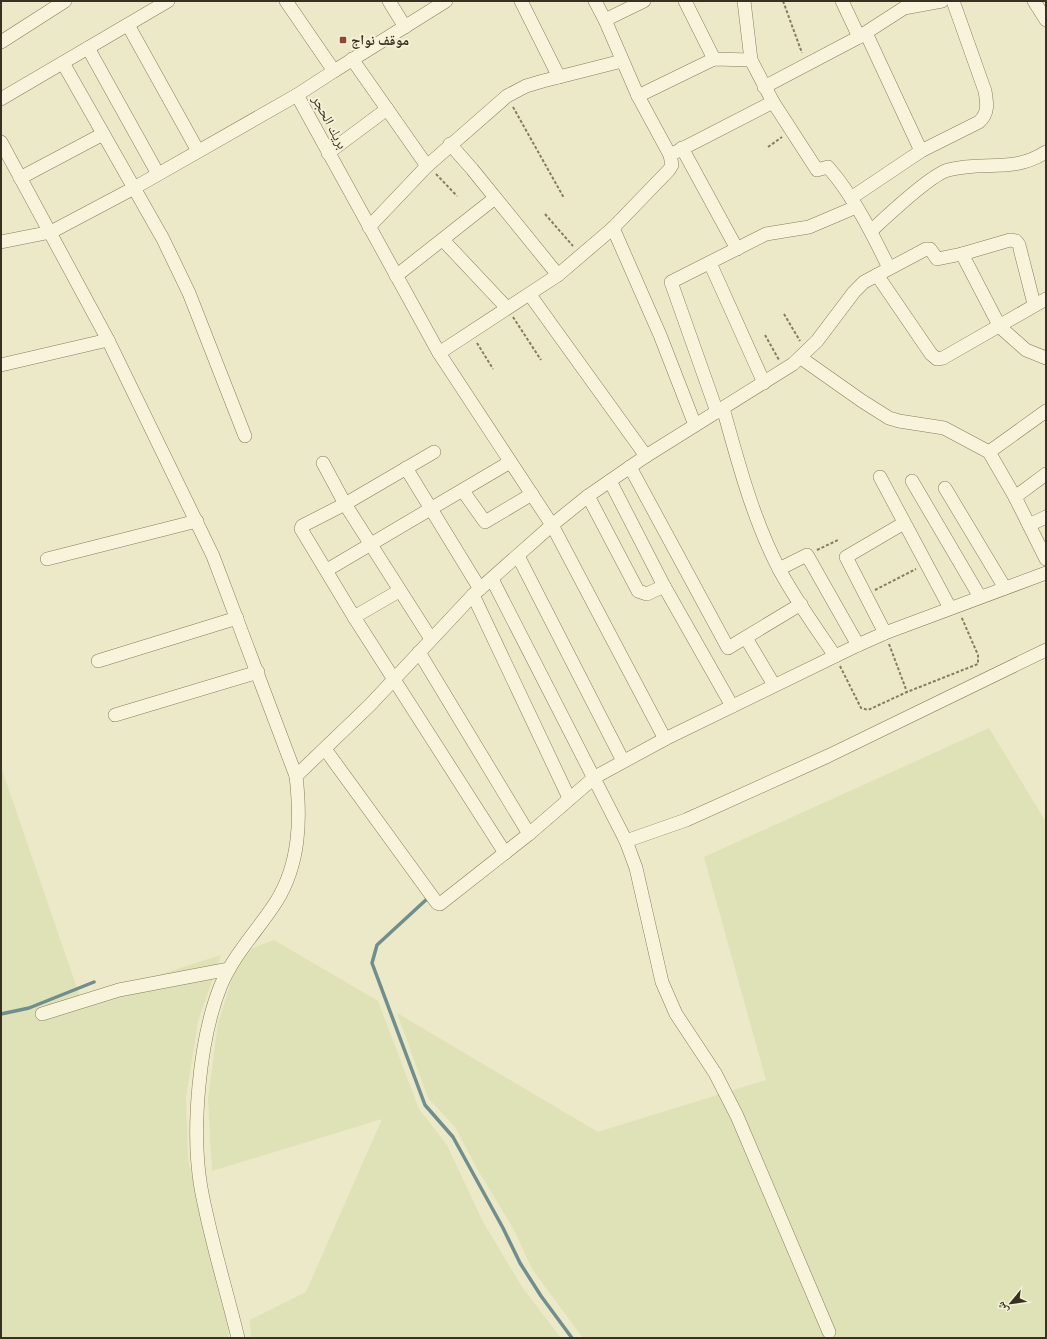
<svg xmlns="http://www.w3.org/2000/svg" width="1047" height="1339" font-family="Georgia,'Noto Naskh Arabic',serif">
<rect width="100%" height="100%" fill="#ece9c8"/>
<!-- farmland -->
<g fill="#dfe1b6">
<polygon points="989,728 1046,822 1046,1338 583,1338 532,1269 513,1228 479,1172 455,1127 428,1098 397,1013 598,1132 766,1080 704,857"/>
<polygon points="1,767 81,1000 221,955 198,1021 186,1097 188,1160 229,1325 228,1338 1,1338"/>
<polygon points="274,940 378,1001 419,1109 447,1145 482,1220 522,1287 561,1338 251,1338 250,1320 306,1292 382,1119 212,1171 208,1099 218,1023 240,953"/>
</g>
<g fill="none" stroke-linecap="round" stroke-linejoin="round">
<!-- stream -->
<g stroke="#708e8d" stroke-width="3.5">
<polyline points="428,898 377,945 372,963 425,1105 453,1137 503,1228 520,1263 541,1296 572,1338"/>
<polyline points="1,1014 29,1008 94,982"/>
</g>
<!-- street casing -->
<g stroke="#877c5e" stroke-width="14">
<g id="street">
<polyline points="389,1 405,27"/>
<polyline points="521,1 559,77"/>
<polyline points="685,1 714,59"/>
<path d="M 744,1 L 751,60 L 773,102 L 817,170 L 828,167 C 854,197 872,233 889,268"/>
<polyline points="842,1 859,37"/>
<polyline points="1034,1 1046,20"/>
<polyline points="605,20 644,1"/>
<polyline points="128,25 198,151"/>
<polyline points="866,33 921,151"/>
<polyline points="1,42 65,1"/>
<polyline points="88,48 158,174"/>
<polyline points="352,59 427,166"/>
<polyline points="63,63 163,239 189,293 245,436"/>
<polyline points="334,71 446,1"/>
<polyline points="764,87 859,37 904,8 942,1"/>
<polyline points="638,96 714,59 751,60"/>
<polyline points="1,99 168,1"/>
<polyline points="1,142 108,340 213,556 296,776"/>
<polyline points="450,144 472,169 558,275"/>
<polyline points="682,148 737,249"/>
<polyline points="328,153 387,109"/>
<polyline points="670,155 773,102"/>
<polyline points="20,178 103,134"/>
<path d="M 851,198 L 921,151 L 979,122 C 989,113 987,103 985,91 L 953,1"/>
<polyline points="369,227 427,166 507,96 526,86 543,81 622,61"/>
<polyline points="613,228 660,335 695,425"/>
<path d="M 871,231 C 886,217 930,175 948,170 C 984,160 1012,174 1046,152"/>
<polyline points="443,240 507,308"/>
<polyline points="1,242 51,232 134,188 297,95"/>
<polyline points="962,254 1000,327 1026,350 1046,358"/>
<polyline points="710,263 764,383"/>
<polyline points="877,275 931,354 937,359 943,358 1046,299"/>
<polyline points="396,276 495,198"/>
<polyline points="530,295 646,456"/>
<polyline points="439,353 558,275 613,228 669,170 672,165 670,155 638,96 605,20 595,1"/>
<polyline points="801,358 862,401 889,418 899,421 944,428 989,452 1015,497 1046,559"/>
<polyline points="1,365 108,340"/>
<path d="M 723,408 C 738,462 753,519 779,569 C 795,599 816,628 835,656"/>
<polyline points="717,412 671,282 766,234 809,227 856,207"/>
<polyline points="434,452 345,504 302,526 301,529 354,617 505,853"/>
<polyline points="989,452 1046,411"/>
<polyline points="323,463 345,504 431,639"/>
<polyline points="630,467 728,648 801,604"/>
<polyline points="406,468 480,589"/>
<polyline points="880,477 950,608"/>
<polyline points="610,481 664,586 732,706"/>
<polyline points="912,481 980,597"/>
<polyline points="945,488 1005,588"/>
<polyline points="463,491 485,522 532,494"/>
<polyline points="588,496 638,591 647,594 664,586"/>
<polyline points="1015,497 1046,474"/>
<polyline points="1029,525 1046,517"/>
<polyline points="518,556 623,761"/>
<polyline points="47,559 197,521"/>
<polyline points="779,569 807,555 858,645"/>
<polyline points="327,570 510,462"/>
<polyline points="492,579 626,841 636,868 662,982 676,1014 715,1073 737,1116 829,1332"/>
<polyline points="473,595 569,798"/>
<polyline points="354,617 399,591"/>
<polyline points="885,633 846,557 904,523"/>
<polyline points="746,638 774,685"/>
<polyline points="419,652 529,834"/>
<polyline points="98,661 237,618"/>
<polyline points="115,715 258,672"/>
<polyline points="665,739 552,525 588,496 646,456 793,364 817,341 854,292 864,282 926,249 930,249 937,259 962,254 1010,240 1016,241 1019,245 1034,304"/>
<polyline points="325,749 437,903 440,904 529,834 595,777 665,739 858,645 885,633 1046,573"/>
<polyline points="626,841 686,820 828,756 1046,650"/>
<polyline points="42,1014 119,990 229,969"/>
<path d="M 238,1338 C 226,1288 210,1238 201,1188 C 191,1131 199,1039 221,985 C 234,954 258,930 276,902 C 300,864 301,819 296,776 L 370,705 L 473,595 L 552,525 L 439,353 L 297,95 L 334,71 L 286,1"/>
</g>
</g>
<!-- path -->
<g stroke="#877c5e" stroke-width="2" stroke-dasharray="3 2" stroke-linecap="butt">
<polyline points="783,1 802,53"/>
<polyline points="513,107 564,198"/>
<polyline points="768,147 782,137"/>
<polyline points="436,174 457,196"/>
<polyline points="545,214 573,246"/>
<polyline points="784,314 800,341"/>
<polyline points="513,317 541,360"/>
<polyline points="765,335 779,360"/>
<polyline points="477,343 493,369"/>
<polyline points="817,550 838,540"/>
<polyline points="875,590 916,569"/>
<polyline points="889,644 907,692"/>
<polyline points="840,666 861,708 868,710 907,692 978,664 978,655 961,616"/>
</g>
<!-- street -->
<use href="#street" stroke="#f7f4db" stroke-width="13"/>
</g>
<!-- markers -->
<rect fill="#924632" stroke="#f4f1d7" stroke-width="1.5" x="339" y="36" width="8" height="8" rx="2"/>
<g text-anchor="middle" stroke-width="4" stroke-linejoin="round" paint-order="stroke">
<!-- poi labels -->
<g font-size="14" font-weight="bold" fill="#383121" stroke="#f4f1d7" text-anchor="start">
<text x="351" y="45">موقف نواج</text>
</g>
<!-- street labels -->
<g font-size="14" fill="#383121" stroke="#f4f1d7">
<text transform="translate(330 122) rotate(62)" y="5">بريك الحجر</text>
</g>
</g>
<!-- border -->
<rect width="1047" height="1339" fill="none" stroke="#383121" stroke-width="4"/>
<!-- north arrow -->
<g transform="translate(1011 1303) rotate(241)" stroke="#f4f1d7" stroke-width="3" paint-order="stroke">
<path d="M0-3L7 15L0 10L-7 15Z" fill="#383121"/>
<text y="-6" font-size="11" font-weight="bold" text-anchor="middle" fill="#383121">ش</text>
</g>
</svg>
